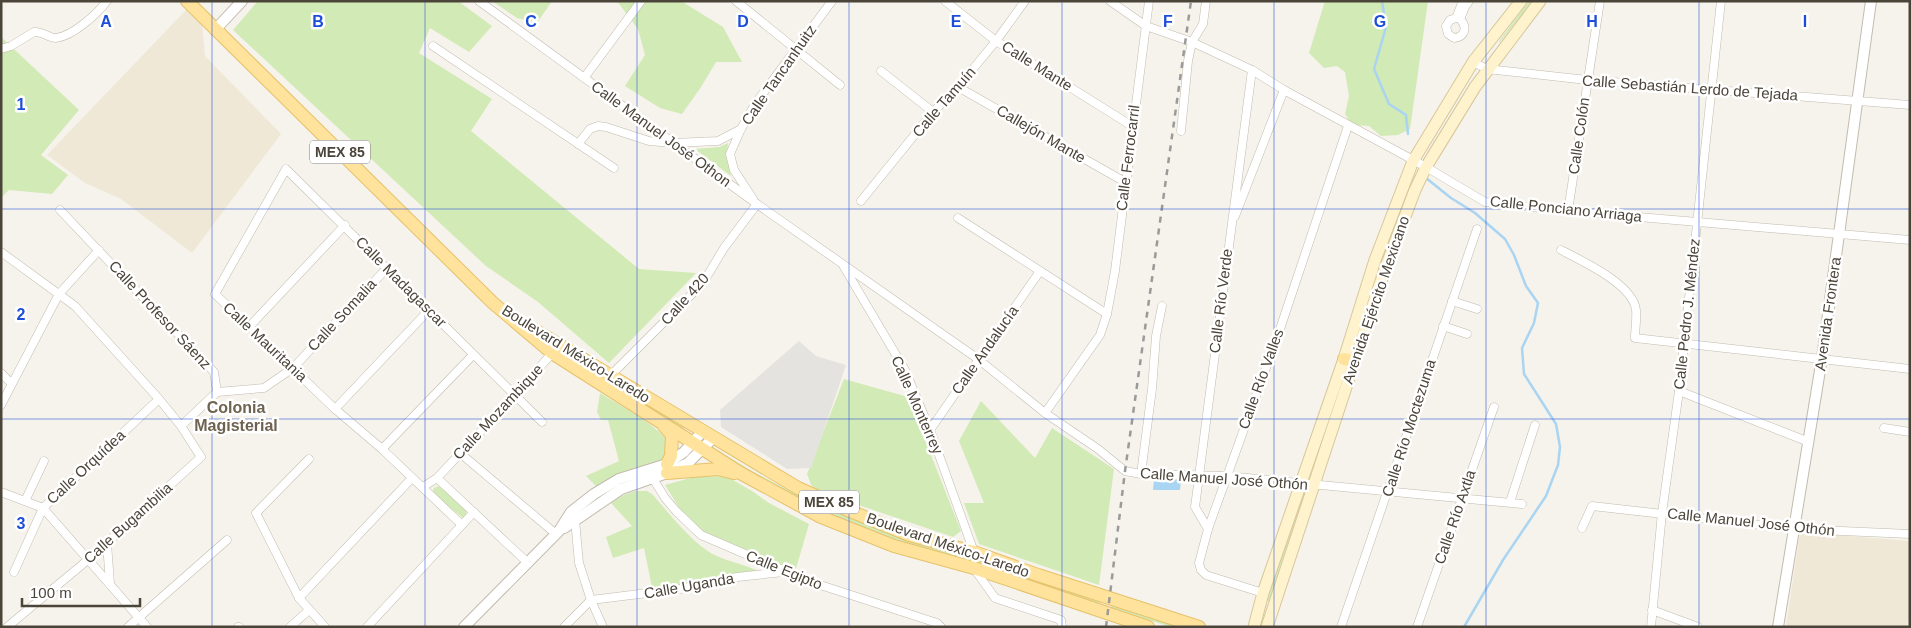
<svg xmlns="http://www.w3.org/2000/svg" width="1911" height="628" font-family="Helvetica,sans-serif">
<rect width="100%" height="100%" fill="#f6f3ec"/>
<!-- education -->
<g fill="#efe8d6">
<polygon points="187,9 202,23 205,56 281,134 192,253 121,199 85,183 47,155"/>
<polygon points="1800,532 1910,541 1910,609 1907,627 1786,627"/>
</g>
<!-- green -->
<g fill="#d2eab5">
<polygon points="258,1 458,1 492,26 469,52 430,28 419,53 492,99 471,131 639,269 696,273 609,363 538,302 486,266 233,30"/>
<polygon points="492,1 552,1 537,23 517,18"/>
<polygon points="617,1 681,1 723,27 742,62 716,62 701,87 682,114 660,108 625,86 645,55 638,29"/>
<polygon points="1325,1 1428,1 1410,129 1398,135 1381,136 1369,126 1352,125 1345,114 1349,96 1345,72 1337,66 1324,68 1309,53"/>
<polygon points="1529,1 1533,1 1499,43 1499,41"/>
<polygon points="1,37 79,110 41,155 68,175 52,194 9,190 1,198"/>
<polygon points="728,143 727,157 731,176 695,149 719,147"/>
<polygon points="844,379 908,397 961,531 953,537 820,492 811,485 807,474"/>
<polygon points="627,392 684,426 684,429 682,429 626,394"/>
<path d="M 600,393 C 622,407 648,419 666,439 L 665,461 L 618,474 L 598,488 L 586,476 L 619,461 L 608,420 L 601,420 L 597,412 Z"/>
<polygon points="981,401 1035,458 1052,428 1114,469 1099,585 979,544 964,503 984,503 959,441"/>
<path d="M 713,447 C 758,476 806,501 855,520 C 898,536 942,549 985,563 L 988,569 L 870,531 L 822,512 L 754,477 Z"/>
<polygon points="726,476 752,491 769,503 809,524 795,572 693,530 665,485 694,477"/>
<polygon points="439,486 467,510 465,517 463,518 432,493 434,488"/>
<path d="M 635,491 L 647,491 L 652,494 C 668,512 695,547 717,556 C 732,563 749,565 764,574 L 653,592 L 644,548 L 613,558 L 606,537 L 632,526 L 611,503 L 619,497 Z"/>
<polygon points="1303,492 1305,492 1269,601 1267,601"/>
<polygon points="993,566 1100,599 1099,604 994,571"/>
<polygon points="1112,602 1186,627 1171,627 1111,608"/>
</g>
<!-- parking -->
<polygon fill="#e5e3e0" points="799,341 816,356 846,365 811,468 787,469 721,427 720,410"/>
<!-- water -->
<polygon fill="#a9d4f2" points="1154,479 1181,480 1180,490 1153,490"/>
<g fill="none" stroke-linecap="round" stroke-linejoin="round">
<!-- stream -->
<g stroke="#a9d4f2" stroke-width="2.5">
<polyline points="1382,1 1386,27 1374,69 1389,104 1406,115 1408,134"/>
<polyline points="1426,178 1451,198 1475,213 1505,239 1514,255 1526,286 1538,303 1534,323 1522,348 1524,374 1556,424 1560,447 1558,465 1546,496 1503,560 1464,627"/>
</g>
<!-- minor casing -->
<g stroke="#c2bbae" stroke-width="9">
<g id="minor">
<polyline points="479,1 757,204 978,359 1045,413 1098,449 1125,471 1141,474 1226,476 1522,504"/>
<polyline points="736,1 840,85"/>
<polyline points="945,1 996,41 1132,126"/>
<polyline points="1110,1 1146,26 1192,42 1252,70 1284,90 1426,167 1485,202 1568,211 1910,240"/>
<path d="M 1463,1 L 1456,18 L 1450,20 L 1446,26 L 1448,34 L 1454,38 C 1465,37 1468,27 1460,19 L 1465,7 L 1469,1"/>
<polyline points="433,46 614,168"/>
<path d="M 1,49 L 11,46 L 34,32 C 42,31 49,38 56,38 C 73,36 97,14 107,1"/>
<polyline points="1473,62 1487,69 1587,80 1910,105"/>
<polyline points="881,71 933,112"/>
<polyline points="584,78 641,1"/>
<polyline points="958,87 1125,182"/>
<polyline points="1181,131 1188,61 1192,42 1203,24 1206,1"/>
<polyline points="578,144 590,129 598,126 606,127 649,141 673,143 718,141 741,129"/>
<polyline points="753,199 734,170 730,154 741,129 755,104 832,1"/>
<polyline points="861,201 933,112 958,87 996,41 1025,1"/>
<polyline points="60,210 214,372 217,392"/>
<polyline points="1568,211 1600,1"/>
<polyline points="1235,216 1284,90"/>
<polyline points="958,218 1107,314"/>
<path d="M 1561,250 C 1582,261 1633,284 1636,310 C 1637,319 1635,329 1635,338 L 1910,369"/>
<polyline points="1,252 75,306 159,399 181,426 201,457 89,559 7,627"/>
<polyline points="844,267 905,370 930,430 974,552"/>
<polyline points="1452,301 1477,309"/>
<polyline points="1443,326 1467,334"/>
<polyline points="249,327 345,225"/>
<polyline points="1,373 11,383"/>
<polyline points="609,377 703,283 724,248 757,204"/>
<polyline points="1679,391 1809,442"/>
<polyline points="217,392 264,388 293,368 387,268"/>
<polyline points="1,405 59,294 99,250"/>
<polyline points="335,409 429,310"/>
<polyline points="1045,413 1100,335 1107,314 1115,271 1149,1"/>
<polyline points="181,426 217,392"/>
<polyline points="1884,428 1910,432"/>
<polyline points="930,430 1040,271"/>
<polyline points="382,449 473,355"/>
<polyline points="460,453 556,534"/>
<polyline points="309,459 256,513 299,598 325,627"/>
<polyline points="1141,474 1152,389 1156,336 1162,306"/>
<polyline points="652,477 665,498 676,511 701,535 808,581 937,623 941,627"/>
<polyline points="437,478 528,563"/>
<polyline points="423,487 437,478 514,396 555,350"/>
<polyline points="1,492 43,508 147,627"/>
<polyline points="25,501 44,461"/>
<polyline points="1510,502 1535,425"/>
<polyline points="573,516 575,520 579,563 591,600 603,627"/>
<polyline points="462,525 382,449 335,409 215,294 286,169 542,422"/>
<polyline points="1582,528 1592,506 1796,529 1910,534"/>
<polyline points="1208,529 1195,507 1252,70"/>
<polyline points="107,543 110,584"/>
<polyline points="975,570 995,598 1061,620 1062,627"/>
<polyline points="14,572 43,508 159,399"/>
<polyline points="1263,593 1206,575 1201,570 1199,563 1208,529 1280,329 1348,126"/>
<polyline points="299,598 412,478"/>
<polyline points="1652,610 1698,627"/>
<polyline points="128,627 227,540"/>
<polyline points="238,627 239,627"/>
<polyline points="290,627 309,610"/>
<polyline points="367,627 474,512"/>
<polyline points="564,627 591,600 680,589 737,577 784,572"/>
<polyline points="1341,627 1477,229"/>
<polyline points="1417,627 1494,407"/>
<polyline points="1651,627 1662,513 1679,391 1721,1"/>
</g>
</g>
<!-- tertiary casing -->
<g stroke="#c2bbae" stroke-width="12">
<g id="tertiary">
<polyline points="215,30 242,1"/>
<polyline points="564,528 621,489 667,473 688,463 713,438"/>
<polyline points="464,627 559,531 571,512 594,494 619,479 667,464 684,452 703,431"/>
<polyline points="1778,627 1822,358 1871,1"/>
</g>
</g>
<!-- secondary casing -->
<g stroke="#d6c79b" stroke-width="13">
<g id="secondary">
<polyline points="1254,627 1263,593 1344,359 1375,260 1413,161 1473,62 1521,1"/>
<polyline points="1267,627 1384,272 1415,190 1426,167 1475,87 1540,1"/>
</g>
</g>
<!-- primary casing -->
<g stroke="#e6c16a" stroke-width="14">
<g id="primary">
<polyline points="187,1 493,303 552,353 742,474 821,517 894,546 974,568 1148,627"/>
<polyline points="533,329 798,488 850,511 909,535 974,552 1038,575 1199,627"/>
<polyline points="1344,359 1355,362"/>
<polyline points="664,426 672,435 671,456 667,464"/>
<polyline points="667,473 718,469 734,473"/>
</g>
</g>
<!-- minor -->
<use href="#minor" stroke="#fff" stroke-width="8"/>
<!-- tertiary -->
<use href="#tertiary" stroke="#fff" stroke-width="10"/>
<!-- secondary -->
<use href="#secondary" stroke="#fff3cd" stroke-width="11"/>
<!-- primary -->
<use href="#primary" stroke="#ffe39c" stroke-width="12"/>
<!-- rail -->
<polyline stroke="#9a9a9a" stroke-width="2.5" stroke-dasharray="6 6" stroke-linecap="butt" points="1106,627 1125,471 1191,1"/>
</g>
<!-- grid -->
<path fill="none" stroke="#1d4ed8" stroke-width="1" stroke-opacity="0.55" d="M 212,1 L 212,627M 425,1 L 425,627M 637,1 L 637,627M 849,1 L 849,627M 1062,1 L 1062,627M 1274,1 L 1274,627M 1486,1 L 1486,627M 1699,1 L 1699,627M 1,209 L 1910,209M 1,419 L 1910,419"/>
<g text-anchor="middle" stroke-width="5" stroke-linejoin="round" paint-order="stroke">
<!-- shield labels -->
<g fill="#fff" stroke="#817c74" stroke-width="1">
<rect x="310" y="140.5" width="60" height="23" rx="4"/>
<rect x="799" y="490.5" width="60" height="23" rx="4"/>
</g>
<g font-size="14" font-weight="bold" fill="#4b4439">
<text x="340" y="157">MEX 85</text>
<text x="829" y="507">MEX 85</text>
</g>
<!-- street labels -->
<g font-size="15" fill="#4b4439" stroke="#fff">
<text transform="translate(1037 66) rotate(32)" y="5">Calle Mante</text>
<text transform="translate(779 75) rotate(-55)" y="5">Calle Tancanhuitz</text>
<text transform="translate(1690 88) rotate(4)" y="5">Calle Sebastián Lerdo de Tejada</text>
<text transform="translate(944 102) rotate(-49)" y="5">Calle Tamuín</text>
<text transform="translate(661 134) rotate(36)" y="5">Calle Manuel José Othon</text>
<text transform="translate(1041 134) rotate(30)" y="5">Callejón Mante</text>
<text transform="translate(1579 136) rotate(-82)" y="5">Calle Colón</text>
<text transform="translate(1128 158) rotate(-83)" y="5">Calle Ferrocarril</text>
<text transform="translate(1566 209) rotate(6)" y="5">Calle Ponciano Arriaga</text>
<text transform="translate(401 282) rotate(45)" y="5">Calle Madagascar</text>
<text transform="translate(685 299) rotate(-48)" y="5">Calle 420</text>
<text transform="translate(1376 300) rotate(-71)" y="5">Avenida Ejército Mexicano</text>
<text transform="translate(1221 301) rotate(-83)" y="5">Calle Río Verde</text>
<text transform="translate(1687 314) rotate(-84)" y="5">Calle Pedro J. Méndez</text>
<text transform="translate(1828 314) rotate(-82)" y="5">Avenida Frontera</text>
<text transform="translate(160 315) rotate(47)" y="5">Calle Profesor Sáenz</text>
<text transform="translate(342 315) rotate(-47)" y="5">Calle Somalia</text>
<text transform="translate(265 342) rotate(43)" y="5">Calle Mauritania</text>
<text transform="translate(985 350) rotate(-55)" y="5">Calle Andalucía</text>
<text transform="translate(576 354) rotate(32)" y="5">Boulevard México-Laredo</text>
<text transform="translate(1261 379) rotate(-70)" y="5">Calle Río Valles</text>
<text transform="translate(917 405) rotate(66)" y="5">Calle Monterrey</text>
<text transform="translate(498 412) rotate(-47)" y="5">Calle Mozambique</text>
<text transform="translate(1409 428) rotate(-72)" y="5">Calle Río Moctezuma</text>
<text transform="translate(86 467) rotate(-43)" y="5">Calle Orquídea</text>
<text transform="translate(1224 479) rotate(4)" y="5">Calle Manuel José Othón</text>
<text transform="translate(1455 517) rotate(-71)" y="5">Calle Río Axtla</text>
<text transform="translate(1751 522) rotate(6)" y="5">Calle Manuel José Othón</text>
<text transform="translate(128 523) rotate(-42)" y="5">Calle Bugambilia</text>
<text transform="translate(948 545) rotate(19)" y="5">Boulevard México-Laredo</text>
<text transform="translate(784 570) rotate(22)" y="5">Calle Egipto</text>
<text transform="translate(689 586) rotate(-10)" y="5">Calle Uganda</text>
</g>
<!-- neighbourhood labels -->
<g font-size="16" font-weight="bold" fill="#6e6250" stroke="#fff">
<text x="236" y="413">Colonia<tspan x="236" dy="18">Magisterial</tspan></text>
</g>
</g>
<g font-size="16" text-anchor="middle" font-weight="bold" fill="#1d4ed8" stroke="#fff" stroke-width="5" stroke-linejoin="round" paint-order="stroke">
<text x="106" y="27">A</text>
<text x="318" y="27">B</text>
<text x="531" y="27">C</text>
<text x="743" y="27">D</text>
<text x="956" y="27">E</text>
<text x="1168" y="27">F</text>
<text x="1380" y="27">G</text>
<text x="1592" y="27">H</text>
<text x="1805" y="27">I</text>
<text x="21" y="110">1</text>
<text x="21" y="320">2</text>
<text x="21" y="529">3</text>
</g>
<!-- border -->
<rect width="1911" height="628" fill="none" stroke="#4b4439" stroke-width="5"/>
<!-- scale -->
<path d="M22 598v8h118v-8" fill="none" stroke="#4b4439" stroke-width="2.5"/>
<text x="30" y="598" font-size="15" fill="#4b4439" stroke="#ffffff" stroke-width="4" paint-order="stroke">100 m</text>
</svg>
